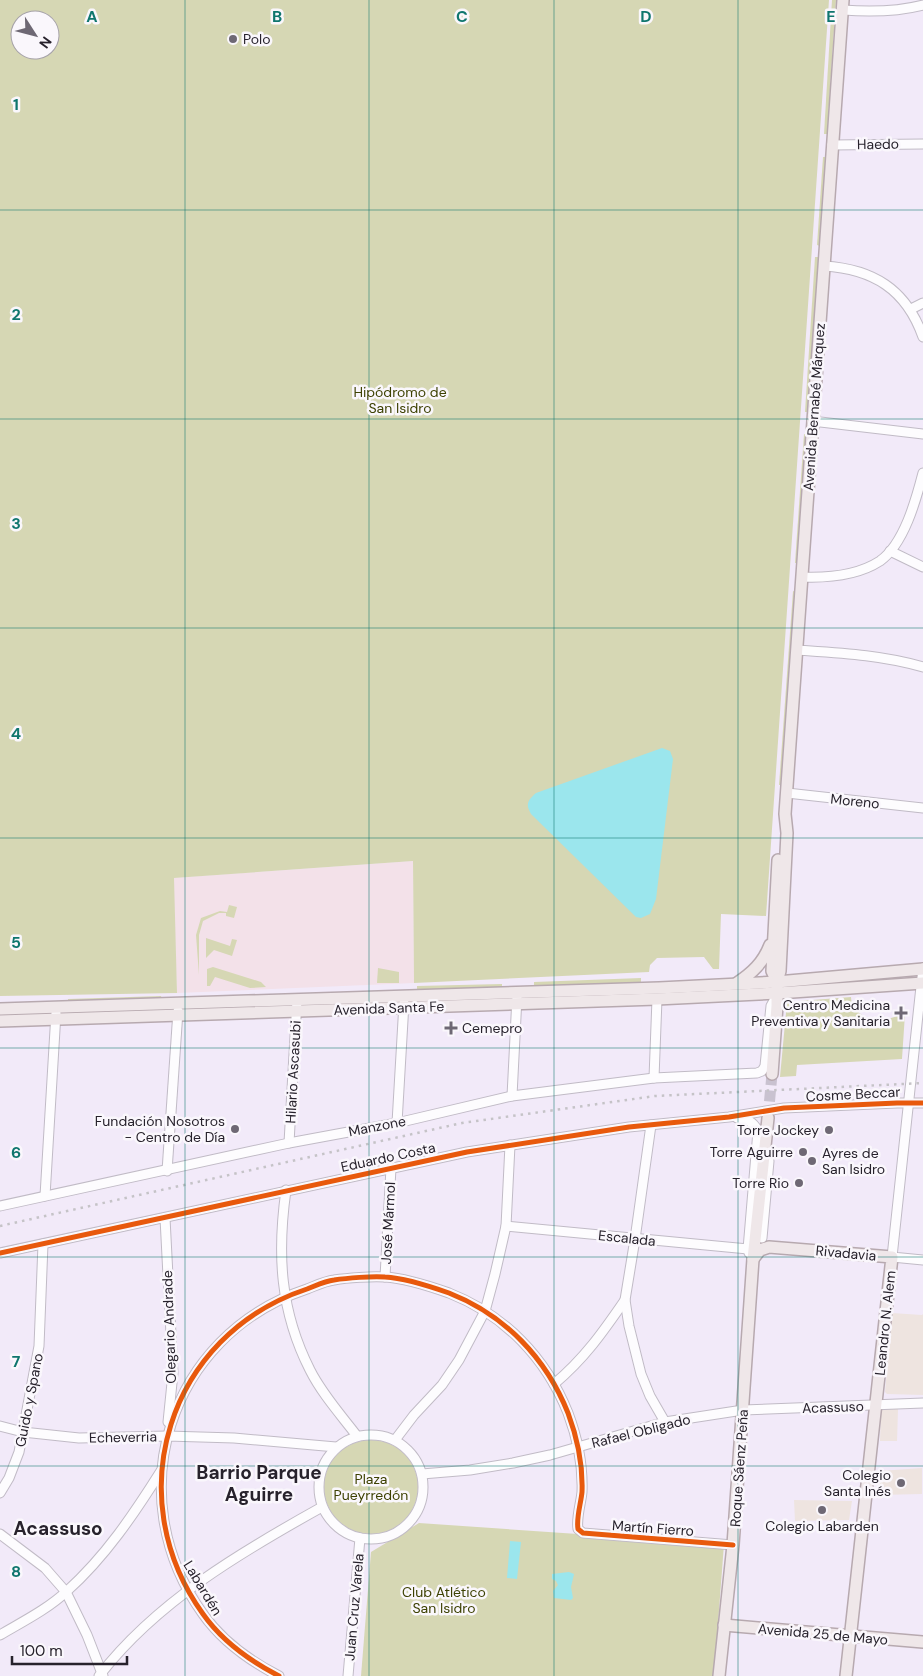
<svg xmlns="http://www.w3.org/2000/svg" width="923" height="1676" font-family="'DM Sans',sans-serif">
<rect width="100%" height="100%" fill="#f2eaf9"/>
<!-- education -->
<g fill="#eee4e0">
<polygon points="892,1313 922,1315 923,1314 923,1395 887,1394 885,1392"/>
<polygon points="881,1409 898,1409 897,1441 880,1441"/>
<polygon points="922,1468 922,1494 879,1495 880,1471"/>
<polygon points="794,1500 852,1501 849,1520 795,1521"/>
</g>
<!-- medical -->
<polygon fill="#f3e1e9" points="413,861 414,983 177,993 173,878"/>
<!-- green -->
<g fill="#d6d7b4" fill-rule="evenodd">
<path d="M 0,0 L 829,0 L 766,916 L 721,914 L 719,969 L 713,969 L 704,957 L 657,958 L 650,965 L 649,972 L 414,983 L 413,861 L 174,878 L 177,993 L 0,996 ZM 20,20 L 50,20 L 50,50 L 20,50 Z"/>
<polygon points="832,0 836,0 827,134 824,134"/>
<polygon points="823,157 826,157 820,246 817,245"/>
<polygon points="815,257 819,257 808,412 805,412"/>
<polygon points="804,434 807,434 798,563 795,563"/>
<polygon points="793,591 796,592 781,785 779,785"/>
<polygon points="229,905 237,907 234,918 226,916 226,913 219,913 203,921 199,935 199,975 196,935 201,918 220,911 227,912"/>
<polygon points="206,938 230,946 232,939 237,940 232,956 214,950 206,958"/>
<polygon points="213,967 261,982 266,987 250,988 215,977 210,986 207,986 207,969"/>
<polygon points="378,968 399,972 399,983 377,983"/>
<polygon points="641,978 641,983 534,987 534,982"/>
<polygon points="502,984 502,987 417,990 417,986"/>
<polygon points="161,996 162,999 68,1002 68,999"/>
<polygon points="851,997 852,1007 867,1019 891,1018 905,1014 902,1059 797,1065 796,1076 780,1077 787,1002"/>
<circle cx="371" cy="1487" r="47"/>
<polygon points="419,1523 724,1544 714,1676 361,1676 371,1552"/>
</g>
<!-- water -->
<g fill="#9be6ed">
<path d="M 662,748 L 670,751 L 673,759 L 656,899 L 650,914 L 641,918 L 636,917 L 531,814 C 525,804 528,800 536,793 Z"/>
<polygon points="510,1541 521,1542 517,1579 507,1578"/>
<polygon points="569,1572 574,1574 571,1587 573,1598 571,1600 554,1598 553,1591 558,1585 556,1581 552,1579 552,1574"/>
</g>
<g fill="none" stroke-linecap="round" stroke-linejoin="round">
<!-- major-tunnel -->
<polyline stroke="#c9c2d0" stroke-width="11" stroke-dasharray="11 5.5" stroke-linecap="butt" points="768,1118 772,1074"/>
<!-- minor casing -->
<g stroke="#c1bbc6" stroke-width="11">
<g id="minor">
<path d="M 843,10 C 870,12 896,12 923,5"/>
<polyline points="832,145 923,144"/>
<path d="M 824,266 C 873,269 906,289 923,337"/>
<polyline points="911,309 923,303"/>
<polyline points="812,421 923,434"/>
<polyline points="890,551 923,567"/>
<path d="M 802,577 C 828,578 857,576 880,561 C 904,544 916,500 923,473"/>
<path d="M 797,650 C 840,653 882,655 923,667"/>
<polyline points="787,793 923,808"/>
<polyline points="923,968 892,1257 923,1260"/>
<polyline points="654,1078 657,999"/>
<polyline points="512,1096 517,997"/>
<path d="M 737,1118 C 748,1120 753,1121 758,1131 L 748,1249 L 749,1253"/>
<polyline points="397,1123 404,1003"/>
<polyline points="651,1125 635,1239 625,1300 629,1326 641,1374 650,1396 665,1422"/>
<polyline points="289,1143 297,1000"/>
<polyline points="167,1171 178,1011"/>
<path d="M 286,1190 C 277,1254 280,1311 310,1370 C 322,1394 341,1415 357,1436"/>
<polyline points="45,1196 56,1013"/>
<polyline points="0,1206 289,1143 397,1123 512,1096 654,1078 757,1073 762,1071 765,1066 771,1006 776,997"/>
<polyline points="165,1218 173,1373 168,1422"/>
<polyline points="506,1226 748,1249"/>
<polyline points="762,1238 769,1161"/>
<polyline points="0,1253 467,1152 629,1127 729,1117 784,1108 897,1103 923,1103"/>
<polyline points="385,1277 391,1168"/>
<path d="M 554,1384 C 584,1359 603,1332 625,1300"/>
<polyline points="0,1426 23,1432 79,1438 167,1436 234,1438 336,1447"/>
<circle cx="371" cy="1487" r="52"/>
<polyline points="395,1440 414,1415 442,1385 459,1360 485,1311 495,1274 506,1226 510,1145"/>
<polyline points="422,1474 470,1470 513,1463 550,1455 665,1422 743,1410 923,1403"/>
<polyline points="0,1493 9,1478 19,1452 39,1346 43,1244"/>
<polyline points="0,1534 45,1568 66,1592 87,1635 103,1676"/>
<path d="M 0,1635 C 22,1622 48,1609 67,1591 C 105,1557 134,1514 161,1471"/>
<path d="M 99,1676 C 156,1602 241,1552 322,1507"/>
<path d="M 279,1676 C 250,1661 222,1641 203,1614 C 118,1496 168,1335 307,1289 C 315,1286 325,1281 334,1280 C 347,1278 372,1276 385,1277 C 404,1278 432,1287 449,1293 C 505,1315 546,1358 568,1413 C 577,1437 583,1466 582,1492 C 581,1503 576,1518 578,1529 L 583,1533 L 733,1545"/>
<polyline points="348,1676 360,1538"/>
</g>
</g>
<!-- major casing -->
<g stroke="#b7a9af" stroke-width="14">
<g id="major">
<polyline points="777,982 772,971 778,860"/>
<path d="M 737,983 C 752,973 763,963 770,945"/>
<polyline points="0,1009 659,988 777,982 923,969"/>
<polyline points="0,1021 657,999 778,993 923,983"/>
<polyline points="772,1074 777,1006 777,982 780,971 787,833 785,814 843,0"/>
<polyline points="753,1259 760,1250 769,1247 892,1257 846,1676"/>
<polyline points="724,1625 923,1642"/>
<polyline points="719,1676 733,1545 753,1259 768,1118"/>
</g>
</g>
<!-- minor -->
<use href="#minor" stroke="#fdfcfe" stroke-width="9"/>
<!-- major -->
<use href="#major" stroke="#efe7e9" stroke-width="11"/>
<!-- rail -->
<polyline stroke="#c5c3c7" stroke-width="2.5" stroke-dasharray="2.5 5" stroke-linecap="butt" points="0,1226 462,1123 655,1096 923,1083"/>
<!-- cycleway casing -->
<g stroke="#faf7fc" stroke-width="8">
<g id="cycleway">
<polyline points="0,1253 467,1152 629,1127 729,1117 784,1108 897,1103 923,1103"/>
<path d="M 279,1676 C 250,1661 222,1641 203,1614 C 118,1496 168,1335 307,1289 C 315,1286 325,1281 334,1280 C 347,1278 372,1276 385,1277 C 404,1278 432,1287 449,1293 C 505,1315 546,1358 568,1413 C 577,1437 583,1466 582,1492 C 581,1503 576,1518 578,1529 L 583,1533 L 733,1545"/>
</g>
</g>
<!-- cycleway -->
<use href="#cycleway" stroke="#e8590c" stroke-width="5"/>
</g>
<!-- grid -->
<path fill="none" stroke="#0f766e" stroke-width="1" stroke-opacity="0.55" d="M 185,0 L 185,1676M 369,0 L 369,1676M 554,0 L 554,1676M 738,0 L 738,1676M 0,210 L 923,210M 0,419 L 923,419M 0,628 L 923,628M 0,838 L 923,838M 0,1048 L 923,1048M 0,1257 L 923,1257M 0,1466 L 923,1466"/>
<!-- markers -->
<g fill="#6e6874" stroke="#faf7fc" stroke-width="2">
<circle cx="233" cy="39" r="5"/>
<path d="M898.5 1005.5h5v5h5v5h-5v5h-5v-5h-5v-5h5z"/>
<path d="M448.5 1020.5h5v5h5v5h-5v5h-5v-5h-5v-5h5z"/>
<circle cx="235" cy="1129" r="5"/>
<circle cx="829" cy="1130" r="5"/>
<circle cx="803" cy="1152" r="5"/>
<circle cx="812" cy="1161" r="5"/>
<circle cx="799" cy="1183" r="5"/>
<circle cx="901" cy="1483" r="5"/>
<circle cx="822" cy="1510" r="5"/>
</g>
<g text-anchor="middle" stroke-width="5" stroke-linejoin="round" paint-order="stroke">
<!-- poi labels -->
<g font-size="14" fill="#27222c" stroke="#faf7fc" text-anchor="end">
<text x="243" y="44" text-anchor="start">Polo</text>
<text x="890" y="1010">Centro Medicina<tspan x="890" dy="16">Preventiva y Sanitaria</tspan></text>
<text x="462" y="1033" text-anchor="start">Cemepro</text>
<text x="225" y="1126">Fundación Nosotros<tspan x="225" dy="16">- Centro de Día</tspan></text>
<text x="819" y="1135">Torre Jockey</text>
<text x="793" y="1157">Torre Aguirre</text>
<text x="822" y="1158" text-anchor="start">Ayres de<tspan x="822" dy="16">San Isidro</tspan></text>
<text x="789" y="1188">Torre Rio</text>
<text x="891" y="1480">Colegio<tspan x="891" dy="16">Santa Inés</tspan></text>
<text x="822" y="1531" text-anchor="middle">Colegio Labarden</text>
</g>
<!-- street labels -->
<g font-size="14" fill="#27222c" stroke="#faf7fc">
<text transform="translate(878 144) rotate(-1)" y="5">Haedo</text>
<text transform="translate(814 407) rotate(-86)" y="5">Avenida Bernabé Márquez</text>
<text transform="translate(855 801) rotate(6)" y="5">Moreno</text>
<text transform="translate(389 1008) rotate(-2)" y="5">Avenida Santa Fe</text>
<text transform="translate(293 1072) rotate(-87)" y="5">Hilario Ascasubi</text>
<text transform="translate(853 1094) rotate(-3)" y="5">Cosme Beccar</text>
<text transform="translate(377 1126) rotate(-11)" y="5">Manzone</text>
<text transform="translate(388 1157) rotate(-12)" y="5">Eduardo Costa</text>
<text transform="translate(388 1223) rotate(-87)" y="5">José Mármol</text>
<text transform="translate(627 1238) rotate(6)" y="5">Escalada</text>
<text transform="translate(846 1253) rotate(5)" y="5">Rivadavia</text>
<text transform="translate(885 1323) rotate(-84)" y="5">Leandro N. Alem</text>
<text transform="translate(169 1327) rotate(-92)" y="5">Olegario Andrade</text>
<text transform="translate(29 1400) rotate(-79)" y="5">Guido y Spano</text>
<text transform="translate(833 1407) rotate(-2)" y="5">Acassuso</text>
<text transform="translate(641 1431) rotate(-14)" y="5">Rafael Obligado</text>
<text transform="translate(123 1437) rotate(-1)" y="5">Echeverria</text>
<text transform="translate(739 1468) rotate(-86)" y="5">Roque Sáenz Peña</text>
<text transform="translate(653 1528) rotate(4)" y="5">Martín Fierro</text>
<text transform="translate(203 1588) rotate(59)" y="5">Labardén</text>
<text transform="translate(354 1607) rotate(-85)" y="5">Juan Cruz Varela</text>
<text transform="translate(823 1634) rotate(5)" y="5">Avenida 25 de Mayo</text>
</g>
<!-- park labels -->
<g font-size="14" fill="#3d4102" stroke="#faf7fc">
<text x="400" y="397">Hipódromo de<tspan x="400" dy="16">San Isidro</tspan></text>
<text x="371" y="1484">Plaza<tspan x="371" dy="16">Pueyrredón</tspan></text>
<text x="444" y="1597">Club Atlético<tspan x="444" dy="16">San Isidro</tspan></text>
</g>
<!-- district labels -->
<g font-size="19" font-weight="bold" fill="#27222c" stroke="#faf7fc">
<text x="259" y="1479">Barrio Parque<tspan x="259" dy="22">Aguirre</tspan></text>
<text x="58" y="1535">Acassuso</text>
</g>
</g>
<g font-size="16" text-anchor="middle" font-weight="bold" fill="#0f766e" stroke="#faf7fc" stroke-width="5" stroke-linejoin="round" paint-order="stroke">
<text x="92" y="22">A</text>
<text x="277" y="22">B</text>
<text x="462" y="22">C</text>
<text x="646" y="22">D</text>
<text x="831" y="22">E</text>
<text x="16" y="110">1</text>
<text x="16" y="320">2</text>
<text x="16" y="529">3</text>
<text x="16" y="739">4</text>
<text x="16" y="948">5</text>
<text x="16" y="1158">6</text>
<text x="16" y="1367">7</text>
<text x="16" y="1577">8</text>
</g>
<!-- north arrow -->
<g transform="translate(35 35) rotate(126)"><circle r="24" fill="#faf7fc" stroke="#a6a2a9"/>
<path d="M0-4L9 19L0 12L-9 19Z" fill="#6e6874"/>
<text y="-8" font-size="14" font-weight="bold" text-anchor="middle" fill="#27222c">N</text>
</g>
<!-- scale -->
<path d="M12 1656v8h115v-8" fill="none" stroke="#27222c" stroke-width="2.5"/>
<text x="20" y="1656" font-size="15" fill="#27222c" stroke="#faf7fc" stroke-width="4" paint-order="stroke">100 m</text>
</svg>
